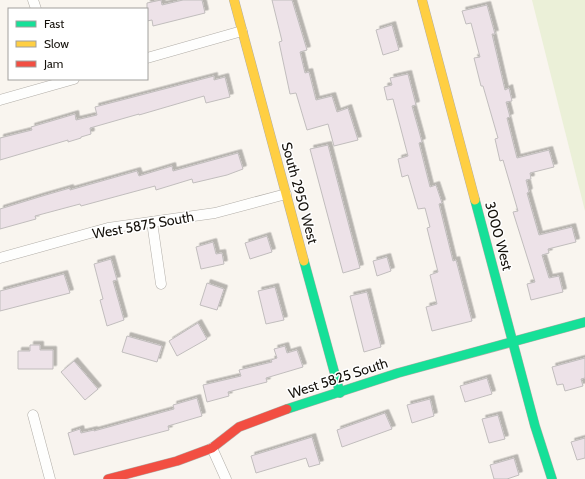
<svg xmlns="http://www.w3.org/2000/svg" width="585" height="479" font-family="Cabin,sans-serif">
<defs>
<filter id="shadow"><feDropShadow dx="3.5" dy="-3.5" stdDeviation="0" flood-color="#0004"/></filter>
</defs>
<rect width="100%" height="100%" fill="#f9f5ef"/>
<!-- green -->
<polygon fill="#ebf0d8" points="532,0 585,0 585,211"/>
<!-- building -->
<g fill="#ede2e8" stroke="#c1bdbd" filter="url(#shadow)">
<polygon points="161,0 162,5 183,0 202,0 205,13 153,26 152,20 147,21 147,3"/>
<polygon points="272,0 292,0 307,50 300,52 305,73 309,72 316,100 332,96 337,112 348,108 358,140 334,146 328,124 307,130 296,93 290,94 279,42 282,41"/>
<polygon points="487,5 495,34 492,34 505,90 509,88 512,101 506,102 510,117 507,118 517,158 549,150 554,167 530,173 531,179 526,180 529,192 527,193 539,235 572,227 576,242 548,249 549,253 542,255 549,278 559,276 563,292 531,300 527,284 535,282 513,212 518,211 503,160 500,161 495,139 498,138 483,86 481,86 474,58 480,57 471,23 466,24 462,11"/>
<polygon points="392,25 399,50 383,55 376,30"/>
<polygon points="408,74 416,105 412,106 422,142 419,143 430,187 436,185 442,203 439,204 453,261 456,260 472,321 432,331 426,307 437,304 430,275 438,272 427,228 430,227 425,208 418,209 408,175 402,177 398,159 408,156 393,99 387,100 384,87 392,85 390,78"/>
<polygon points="214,76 214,80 225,77 230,97 206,103 204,96 139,115 139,114 90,128 91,134 81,137 81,138 68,142 68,140 0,160 0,138 32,130 31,127 75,114 76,120 97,115 95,107"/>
<polygon points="328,145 360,268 343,273 310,149"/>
<polygon points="238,153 243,169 227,175 193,183 192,179 156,190 155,186 81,206 80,204 35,216 36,219 0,229 0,209 39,197 70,188 70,190 137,171 139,176 172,166 173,171"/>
<polygon points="267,236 272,252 250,259 245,243"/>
<polygon points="213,242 216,254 222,253 224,264 201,269 196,247"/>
<polygon points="387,257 391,271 377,276 373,261"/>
<polygon points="111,259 117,280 113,281 124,320 107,326 100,300 103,299 94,264"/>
<polygon points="64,274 70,293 0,311 0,291"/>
<polygon points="207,283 224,289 217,310 200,305"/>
<polygon points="275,287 284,320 266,324 258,291"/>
<polygon points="367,292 381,347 364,352 350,296"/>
<polygon points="198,323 207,339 177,356 169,341"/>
<polygon points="127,336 162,346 157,362 122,352"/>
<polygon points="30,345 40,345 40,350 53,350 53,369 18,369 18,351 30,351"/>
<polygon points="285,346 287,353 297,350 303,367 266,378 267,382 228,392 229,396 207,402 203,385 241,376 239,370 272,362 271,360 277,358 274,349"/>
<polygon points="585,358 585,378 581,379 583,386 565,391 563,384 557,385 552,367"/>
<polygon points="74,361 98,389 85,400 61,372"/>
<polygon points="487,378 492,394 465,402 460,386"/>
<polygon points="197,398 202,416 168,426 169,430 74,455 68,433 80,429 81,433 94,430 94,431 174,409 173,405"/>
<polygon points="430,399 434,416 412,423 407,405"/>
<polygon points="385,413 392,429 342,447 337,430"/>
<polygon points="498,415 505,439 489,443 482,419"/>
<polygon points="312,437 320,464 309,467 306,458 256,473 251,456"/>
<polygon points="585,438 585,458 577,460 571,442"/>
<polygon points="514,458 519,475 507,479 494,479 490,465"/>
</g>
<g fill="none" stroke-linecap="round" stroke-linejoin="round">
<!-- street casing -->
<g stroke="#b2aea8" stroke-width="11">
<g id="street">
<polyline points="33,0 36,9"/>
<polyline points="147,58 242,31"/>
<polyline points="0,100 74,79"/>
<polyline points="152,222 161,284"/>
<polyline points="0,258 108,228 215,213 286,194"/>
<polyline points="33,415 50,479"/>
<polyline points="212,448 226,479"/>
</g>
</g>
<!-- fast casing -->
<g stroke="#b2aea8" stroke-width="10">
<g id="fast">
<polyline points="475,200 535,426 552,479"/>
<polyline points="304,261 340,393"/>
<polyline points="287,409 398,373 585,322"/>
</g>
</g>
<!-- slow casing -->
<g stroke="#b2aea8" stroke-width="10">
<g id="slow">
<polyline points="234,0 304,261"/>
<polyline points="422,0 475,200"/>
</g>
</g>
<!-- jam casing -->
<g stroke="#b2aea8" stroke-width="10">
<polyline id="jam" points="108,479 177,461 212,448 239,427 287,409"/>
</g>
<!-- street -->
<use href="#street" stroke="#fefefd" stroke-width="10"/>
<!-- fast -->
<use href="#fast" stroke="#16e098" stroke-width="9"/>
<!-- slow -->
<use href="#slow" stroke="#ffcf43" stroke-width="9"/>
<!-- jam -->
<use href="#jam" stroke="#f24e42" stroke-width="9"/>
</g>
<g text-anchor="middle" stroke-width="3" stroke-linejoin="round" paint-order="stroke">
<!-- street labels -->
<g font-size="14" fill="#15110b" stroke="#fff">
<text transform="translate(300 193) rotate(75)" y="5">South 2950 West</text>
<text transform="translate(143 225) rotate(-10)" y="5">West 5875 South</text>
<text transform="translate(499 236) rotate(75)" y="5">3000 West</text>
<text transform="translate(338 378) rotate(-18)" y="5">West 5825 South</text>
</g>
</g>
<!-- legend -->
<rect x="8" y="8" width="140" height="72" fill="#ffffff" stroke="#a1a09d"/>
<rect x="16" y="21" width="20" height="6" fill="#16e098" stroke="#a1a09d"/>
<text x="44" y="28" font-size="12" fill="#15110b">Fast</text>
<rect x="16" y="41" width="20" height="6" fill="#ffcf43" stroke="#a1a09d"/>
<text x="44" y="48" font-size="12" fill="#15110b">Slow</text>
<rect x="16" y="61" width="20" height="6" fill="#f24e42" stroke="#a1a09d"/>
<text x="44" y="68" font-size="12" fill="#15110b">Jam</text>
</svg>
